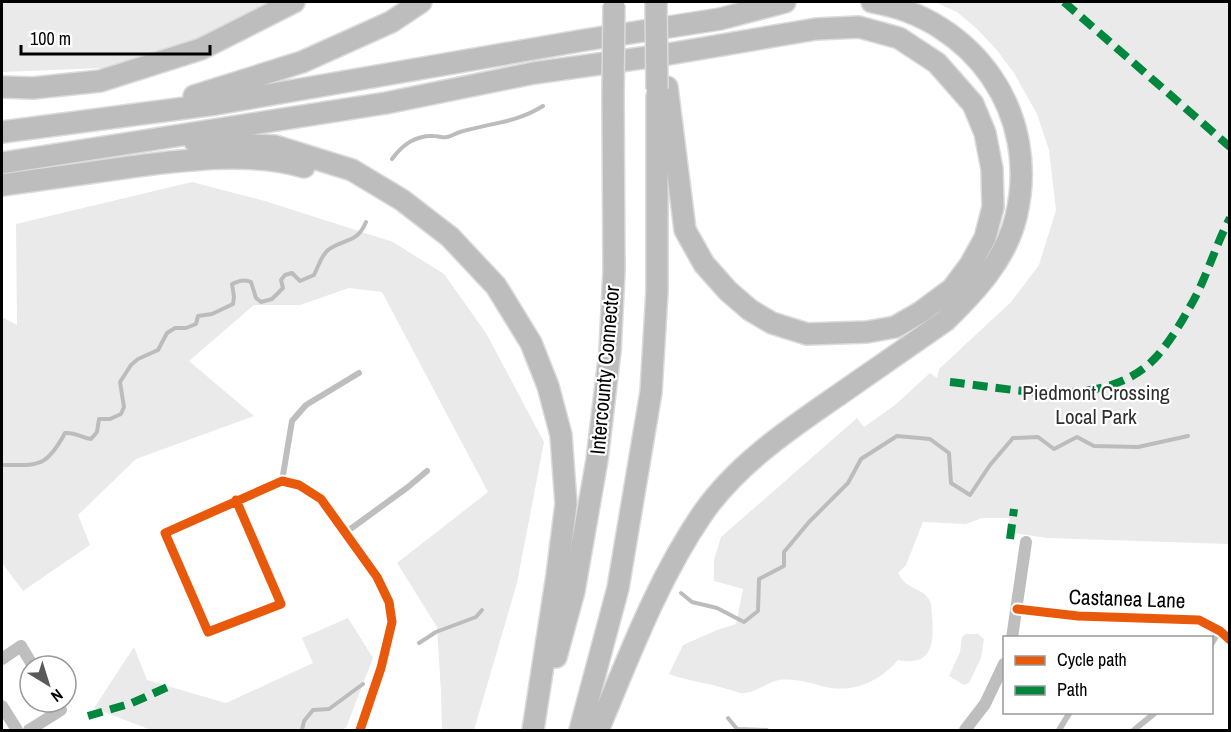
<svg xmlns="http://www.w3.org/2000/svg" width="1231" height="732" font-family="'Archivo Narrow',sans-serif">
<rect width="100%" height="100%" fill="#fff"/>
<!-- green -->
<g fill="#eaeaea">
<polygon points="2,2 270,2 206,37 103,68 2,72"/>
<path d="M 935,2 L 1229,2 L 1229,544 L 1047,538 L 1007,532 L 1010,518 L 982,518 L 966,524 L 923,522 L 906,565 L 898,573 C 901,577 903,582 907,584 C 915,590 925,591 930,601 C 932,606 931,610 932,615 C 934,641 934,667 898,660 C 879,682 854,693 825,687 C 810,683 795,678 779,680 C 768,682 757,692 745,693 C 740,694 733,690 727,689 C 708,683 688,681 669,674 L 683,645 L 717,630 L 736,624 L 743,589 L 714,581 L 714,560 L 721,537 L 857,418 L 864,427 L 895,405 L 930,373 L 937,378 L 939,369 L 1011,302 L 1039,265 L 1056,210 L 1049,150 L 1037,114 L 1014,73 L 996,49 L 976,28 L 957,12 Z"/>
<polygon points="192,182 265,201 393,242 444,274 486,333 544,442 517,583 474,730 442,730 441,692 437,627 397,563 488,492 382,292 349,288 300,305 254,305 189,361 254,416 136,459 78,515 90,545 23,591 2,563 2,317 17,325 16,224"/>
<polygon points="348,618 373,658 346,728 340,730 151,730 94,708 134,647 147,680 226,703 313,663 302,638"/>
<polygon points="966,634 978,634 984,639 981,658 969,683 964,685 949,676 960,652 962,637"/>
</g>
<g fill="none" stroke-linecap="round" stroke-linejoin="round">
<!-- stream -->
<g stroke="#bcbcbc" stroke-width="4">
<path d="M 392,159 C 402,145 416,135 434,136 C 439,136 443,138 447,137 C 452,136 456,133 460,132 C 490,123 516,123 543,106"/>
<path d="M 2,465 C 39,465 46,468 65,433 C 76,432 81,438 91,439 L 97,432 L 99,419 L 110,419 L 121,414 L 124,407 L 120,382 L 131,365 L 138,359 L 158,350 L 167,333 L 175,328 L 186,328 L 196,324 L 198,316 L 212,314 L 233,304 L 234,297 L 232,284 C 239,281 244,279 251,282 L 256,298 L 261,302 L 272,299 L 283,288 L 281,280 L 285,275 L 292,273 L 300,281 L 314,275 C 318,267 321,256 328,250 C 344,238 357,244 366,222"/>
<polyline points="681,593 692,602 717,608 744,622 758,611 759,579 784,566 784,552 809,522 848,483 861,459 897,436 930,439 949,453 951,483 970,495 990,465 1013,438 1038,437 1054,449 1077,437 1094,446 1138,447 1188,436"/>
<polyline points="419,643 436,632 476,617 482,610"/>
<polyline points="728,718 737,729 767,730"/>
<polyline points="302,730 304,721 313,710 329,709 363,684"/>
</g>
<!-- motorway casing -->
<g stroke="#dbdbdb" stroke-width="24">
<g id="motorway">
<polyline points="2,87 33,88 100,81 201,49 294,2"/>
<polyline points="194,96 302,62 391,22 421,2"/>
<polyline points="2,132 216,104 585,40 720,19 785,2"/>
<polyline points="195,142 275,146 352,170 402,200 450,237 496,286 531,343 548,386 561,435 566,504 557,575 533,730"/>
<polyline points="2,163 386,103 534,73 663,55 816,29 859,27 899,38 937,63 973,104 985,133 992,169 993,207 985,238 970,265 952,289 921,312 895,327 867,332 807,334 772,323 750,310 728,291 704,264 685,230 667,87"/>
<path d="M 2,185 C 44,179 87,173 130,167 C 184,160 252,151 304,167"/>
<polyline points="556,657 574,591 597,460 610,351 614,271 613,96"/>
<polyline points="580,730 618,588 651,392 657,291 657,97"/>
<path d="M 598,730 C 629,657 657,580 703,513 C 738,463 791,428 840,394 C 875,370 910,345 945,321 C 975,292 1006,259 1016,217 C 1041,114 974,19 872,2"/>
</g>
</g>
<!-- service -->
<g stroke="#bebebe" stroke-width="6">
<polyline points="282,481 292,421 306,405 359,373"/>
<polyline points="345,533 408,487 427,471"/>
<polyline points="1212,643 1219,631"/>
<polyline points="1059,730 1070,712"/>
<polyline points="1134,730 1156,712"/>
</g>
<!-- minor -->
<g stroke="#bebebe" stroke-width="12">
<polyline points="236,500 281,604 208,632 165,533 282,481 299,485 321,499 377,577 389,602 392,622 381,668 360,730"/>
<polyline points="1017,609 1078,616 1199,620 1220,631 1230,640"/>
<polyline points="1012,638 1026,542"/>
<polyline points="2,659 21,646 33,666"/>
<polyline points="2,706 17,730"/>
<polyline points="29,730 61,710 56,702"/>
<polyline points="965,730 985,704 1004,664"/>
</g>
<!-- motorway -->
<use href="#motorway" stroke="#bdbdbd" stroke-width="21"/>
<!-- motorway-bridge casing -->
<g stroke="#dbdbdb" stroke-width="24" stroke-linecap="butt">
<g id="motorway-bridge">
<polyline points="656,2 657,89"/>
<polyline points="613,96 614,5"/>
</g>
</g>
<!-- motorway-bridge -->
<use href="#motorway-bridge" stroke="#bdbdbd" stroke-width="21"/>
<!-- quiet -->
<g stroke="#00873e" stroke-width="8" stroke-dasharray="15 8" stroke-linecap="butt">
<polyline points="1064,2 1230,147"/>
<path d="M 950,382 C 1015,389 1108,412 1158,355 C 1169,342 1180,325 1188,310 C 1206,281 1214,248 1230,218"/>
<polyline points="1010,539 1014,509"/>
<polyline points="88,716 132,703 172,685"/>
</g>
<!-- cycleway casing -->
<g stroke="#fff" stroke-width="13">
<g id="cycleway">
<polyline points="236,500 281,604 208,632 165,533 282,481 299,485 321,499 377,577 389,602 392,622 381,668 360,730"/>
<polyline points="1017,609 1078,616 1199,620 1220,631 1230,640"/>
</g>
</g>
<!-- cycleway -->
<use href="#cycleway" stroke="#e8590c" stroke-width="9"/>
</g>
<g text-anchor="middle" stroke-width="4.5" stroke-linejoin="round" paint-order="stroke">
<!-- street labels -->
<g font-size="21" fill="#000" stroke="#fff">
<text transform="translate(605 370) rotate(-85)" y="7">Intercounty Connector</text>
<text transform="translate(1127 599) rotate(2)" y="7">Castanea Lane</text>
</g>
<!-- park labels -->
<g font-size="21" fill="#2f2f2f" stroke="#fff">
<text x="1096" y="400">Piedmont Crossing<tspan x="1096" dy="24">Local Park</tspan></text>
</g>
</g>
<!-- border -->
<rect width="1231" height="732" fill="none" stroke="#000000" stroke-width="6"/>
<!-- legend -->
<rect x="1003" y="636" width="210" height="78" fill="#ffffff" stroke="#999999" stroke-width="1.5"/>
<rect x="1015" y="656" width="30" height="9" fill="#e8590c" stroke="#999999" stroke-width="1.5"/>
<text x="1057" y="666" font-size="18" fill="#000000">Cycle path</text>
<rect x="1015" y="686" width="30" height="9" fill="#00873e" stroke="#999999" stroke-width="1.5"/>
<text x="1057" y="696" font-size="18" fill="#000000">Path</text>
<!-- north arrow -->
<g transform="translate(48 684) rotate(142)"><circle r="28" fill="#ffffff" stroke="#999999" stroke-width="1.5"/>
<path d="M0-4.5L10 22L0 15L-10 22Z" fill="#595959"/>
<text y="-9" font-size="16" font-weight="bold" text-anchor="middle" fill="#000000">N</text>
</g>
<!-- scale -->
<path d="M21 45v9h189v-9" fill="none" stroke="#000000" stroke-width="3"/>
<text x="30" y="45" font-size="18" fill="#000000" stroke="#ffffff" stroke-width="4.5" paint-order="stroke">100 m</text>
</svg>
